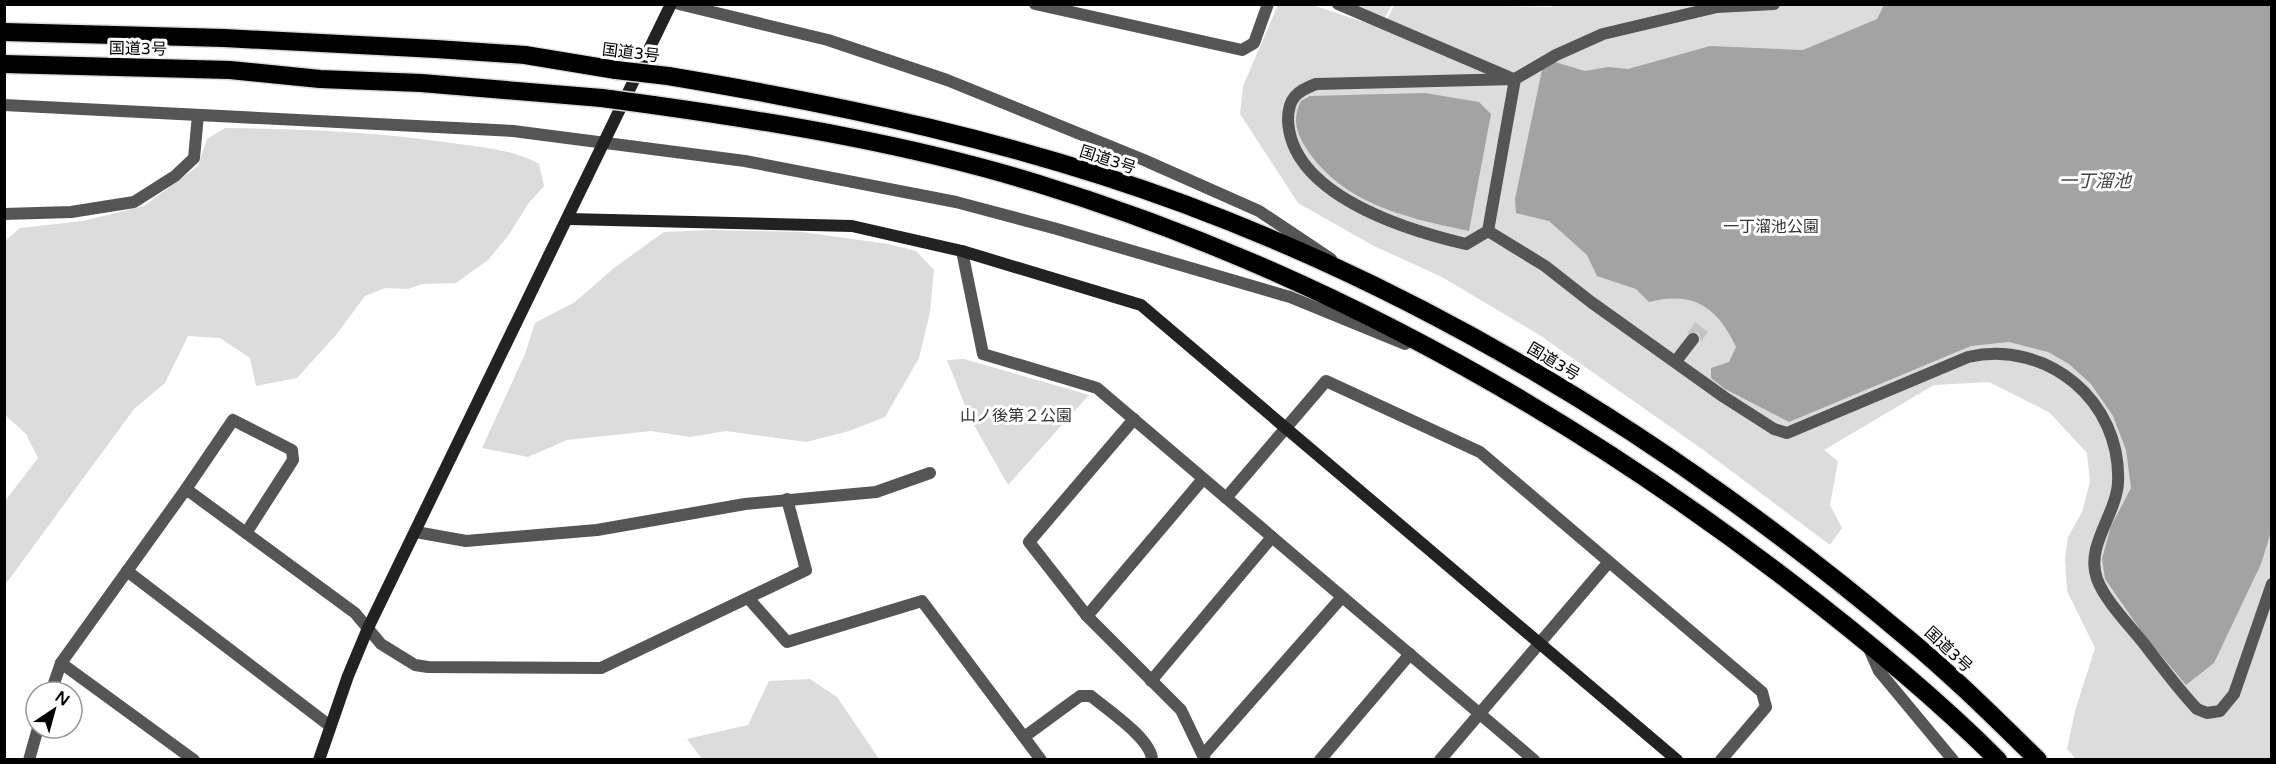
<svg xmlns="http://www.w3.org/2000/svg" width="2276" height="764" font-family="'Varela Round','Noto Sans JP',sans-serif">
<rect width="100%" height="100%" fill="#fff"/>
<!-- green -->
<g fill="#dcdcdc">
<polygon points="1395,4 1552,7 1555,4 2271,5 2271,759 2077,760 2067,749 2075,711 2095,648 2067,591 2065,558 2068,537 2082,512 2090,482 2087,453 2050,413 1989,382 1934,385 1824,450 1838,461 1830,505 1842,528 1830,545 1702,449 1538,334 1442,277 1374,246 1298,203 1240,114 1243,86 1278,5 1312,5 1382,28"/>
<polygon points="1343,5 1392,5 1384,19"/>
<path d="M 225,128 C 306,129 379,132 459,144 C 486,148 515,150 539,164 L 544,186 L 528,204 L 508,236 L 488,260 L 456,283 L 422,284 L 408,289 L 385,288 L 365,296 L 336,335 L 297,378 L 256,386 L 250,358 L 220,338 L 188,336 L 165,383 L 134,409 L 5,585 L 5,501 L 38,458 L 26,434 L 5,415 L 5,241 L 20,228 L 83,221 L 144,206 L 198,166 L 207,139 Z"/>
<polygon points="713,230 802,232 888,244 916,251 934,270 930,312 919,358 885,417 849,431 806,442 726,431 690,437 651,431 567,440 528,457 482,448 525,354 535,323 575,302 614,268 664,232"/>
<polygon points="964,359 1089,395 1008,485 970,418 947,360"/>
<polygon points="810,679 837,697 879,759 702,759 687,739 748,725 769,681"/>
</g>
<!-- water -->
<g fill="#a3a3a3">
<path d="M 1884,5 L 2271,5 L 2271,532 L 2261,564 L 2214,663 L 2186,685 L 2144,635 L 2105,579 L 2102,559 L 2111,526 L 2131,488 L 2126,450 L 2113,416 L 2091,384 L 2069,364 L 2048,352 L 2009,342 L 1971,346 L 1789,422 L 1725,389 L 1711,378 L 1711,368 L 1729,362 L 1736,347 C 1717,307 1694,291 1649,302 L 1636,289 L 1597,276 L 1587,255 L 1549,221 L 1516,213 L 1515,199 L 1542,70 L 1555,62 L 1585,71 L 1608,67 L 1628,69 L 1710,46 L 1803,50 L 1877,19 Z"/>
<path d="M 1425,93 L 1479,102 L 1491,114 L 1469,231 C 1407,218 1342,204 1306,148 C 1296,132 1292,119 1301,101 L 1310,96 Z"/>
</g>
<!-- building -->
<polygon fill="#c4c4c4" points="1695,322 1708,332 1701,342 1698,332 1687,334"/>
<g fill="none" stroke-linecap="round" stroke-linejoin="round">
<!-- highway casing -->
<g stroke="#dbdbdb" stroke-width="21">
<g id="highway">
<polyline points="4,32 224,38 436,49 525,55 616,70"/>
<polyline points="4,64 230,70 320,79 421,83 602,98"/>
<path d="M 668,76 C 842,105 1017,142 1184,204 C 1448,302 1691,456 1906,637 C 1952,675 1995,718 2038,760"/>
<path d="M 653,105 C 782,123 912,145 1036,183 C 1310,267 1562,407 1789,581 C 1862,637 1933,695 1998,760"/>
</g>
</g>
<!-- street -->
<g stroke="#555" stroke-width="12">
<polyline points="679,4 828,40 947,80 1144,160 1259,211 1331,259"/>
<polyline points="1035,4 1242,50 1254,43 1268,4"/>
<polyline points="1338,4 1511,78"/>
<path d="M 1515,79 L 1488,231 L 1466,244 C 1406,230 1291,195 1288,120 C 1288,98 1297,91 1316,84 L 1515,79 L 1556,55 L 1603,34 L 1717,7 L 1774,4"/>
<polyline points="4,105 513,131 745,161 956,202 1057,229 1290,297 1405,344"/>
<polyline points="4,214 71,212 134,202 175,176 194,158 198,115"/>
<path d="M 1488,231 L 1545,266 L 1591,302 L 1724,397 L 1774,429 L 1787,433 L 1968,357 C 2047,339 2122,401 2118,483 C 2116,515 2085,546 2097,579 C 2105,601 2131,627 2145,645 C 2162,667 2178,689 2197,709 L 2207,713 L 2220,711 L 2234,694 L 2272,584"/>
<polyline points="962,251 983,354 1097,388 1534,760"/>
<polyline points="1676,361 1693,339"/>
<polyline points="1134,419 1029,542 1087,616 1181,710 1205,760"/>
<polyline points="186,489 233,420 292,450 293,460 246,533"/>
<polyline points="1226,498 1326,381 1480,452 1762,692 1766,707 1721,760"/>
<polyline points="416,532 466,541 597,530 745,504 876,492 930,473"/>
<polyline points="127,571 330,726"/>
<polyline points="749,599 787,642 922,601 1041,760"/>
<polyline points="1087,616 1203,479"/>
<polyline points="1868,646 1879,671 1953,760"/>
<polyline points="61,663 194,760"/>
<polyline points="1151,681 1272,537"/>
<polyline points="51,692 61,663 186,489 355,613 381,644 415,665 428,667 601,668 806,570 787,499"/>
<path d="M 1024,737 L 1080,696 L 1091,696 C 1106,709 1152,739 1152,760"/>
<polyline points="1204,754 1342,597"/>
<polyline points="29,760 38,728"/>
<polyline points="1320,760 1410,654"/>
<polyline points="1440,760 1608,563"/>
</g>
<!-- secondary -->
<g stroke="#222" stroke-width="12">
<polyline points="569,219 852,226 962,251 1141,305 1677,760"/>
<polyline points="319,760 348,676 368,628 671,4"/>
</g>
<!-- highway -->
<use href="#highway" stroke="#000" stroke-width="18"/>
<!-- highway-bridge casing -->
<g stroke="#dbdbdb" stroke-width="21" stroke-linecap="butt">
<g id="highway-bridge">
<polyline points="616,70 668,76"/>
<polyline points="602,98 653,105"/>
</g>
</g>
<!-- highway-bridge -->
<use href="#highway-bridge" stroke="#000" stroke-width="18"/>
</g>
<g text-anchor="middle" stroke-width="6" stroke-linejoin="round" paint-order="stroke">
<!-- street labels -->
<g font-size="16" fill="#000" stroke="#fff">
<text transform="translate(138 48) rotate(1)" y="6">国道3号</text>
<text transform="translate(631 52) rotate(7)" y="6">国道3号</text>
<text transform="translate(1108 159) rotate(18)" y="6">国道3号</text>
<text transform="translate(1554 361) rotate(31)" y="6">国道3号</text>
<text transform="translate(1949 649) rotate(43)" y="6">国道3号</text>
</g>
<!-- park labels -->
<g font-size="16" fill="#333" stroke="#fff">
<text x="1771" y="232">一丁溜池公園</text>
<text x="1016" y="421">山ノ後第２公園</text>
</g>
<!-- water labels -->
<g font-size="18" font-style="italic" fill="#444" stroke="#fff">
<text x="2095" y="187">一丁溜池</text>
</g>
</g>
<!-- border -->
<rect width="2276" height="764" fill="none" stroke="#000000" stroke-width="12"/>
<!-- north arrow -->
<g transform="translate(54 710) rotate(36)"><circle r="28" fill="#ffffff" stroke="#999999" stroke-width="1.5"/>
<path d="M0-4.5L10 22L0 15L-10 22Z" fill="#000000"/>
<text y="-9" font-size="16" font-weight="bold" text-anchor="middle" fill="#000000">N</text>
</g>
</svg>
